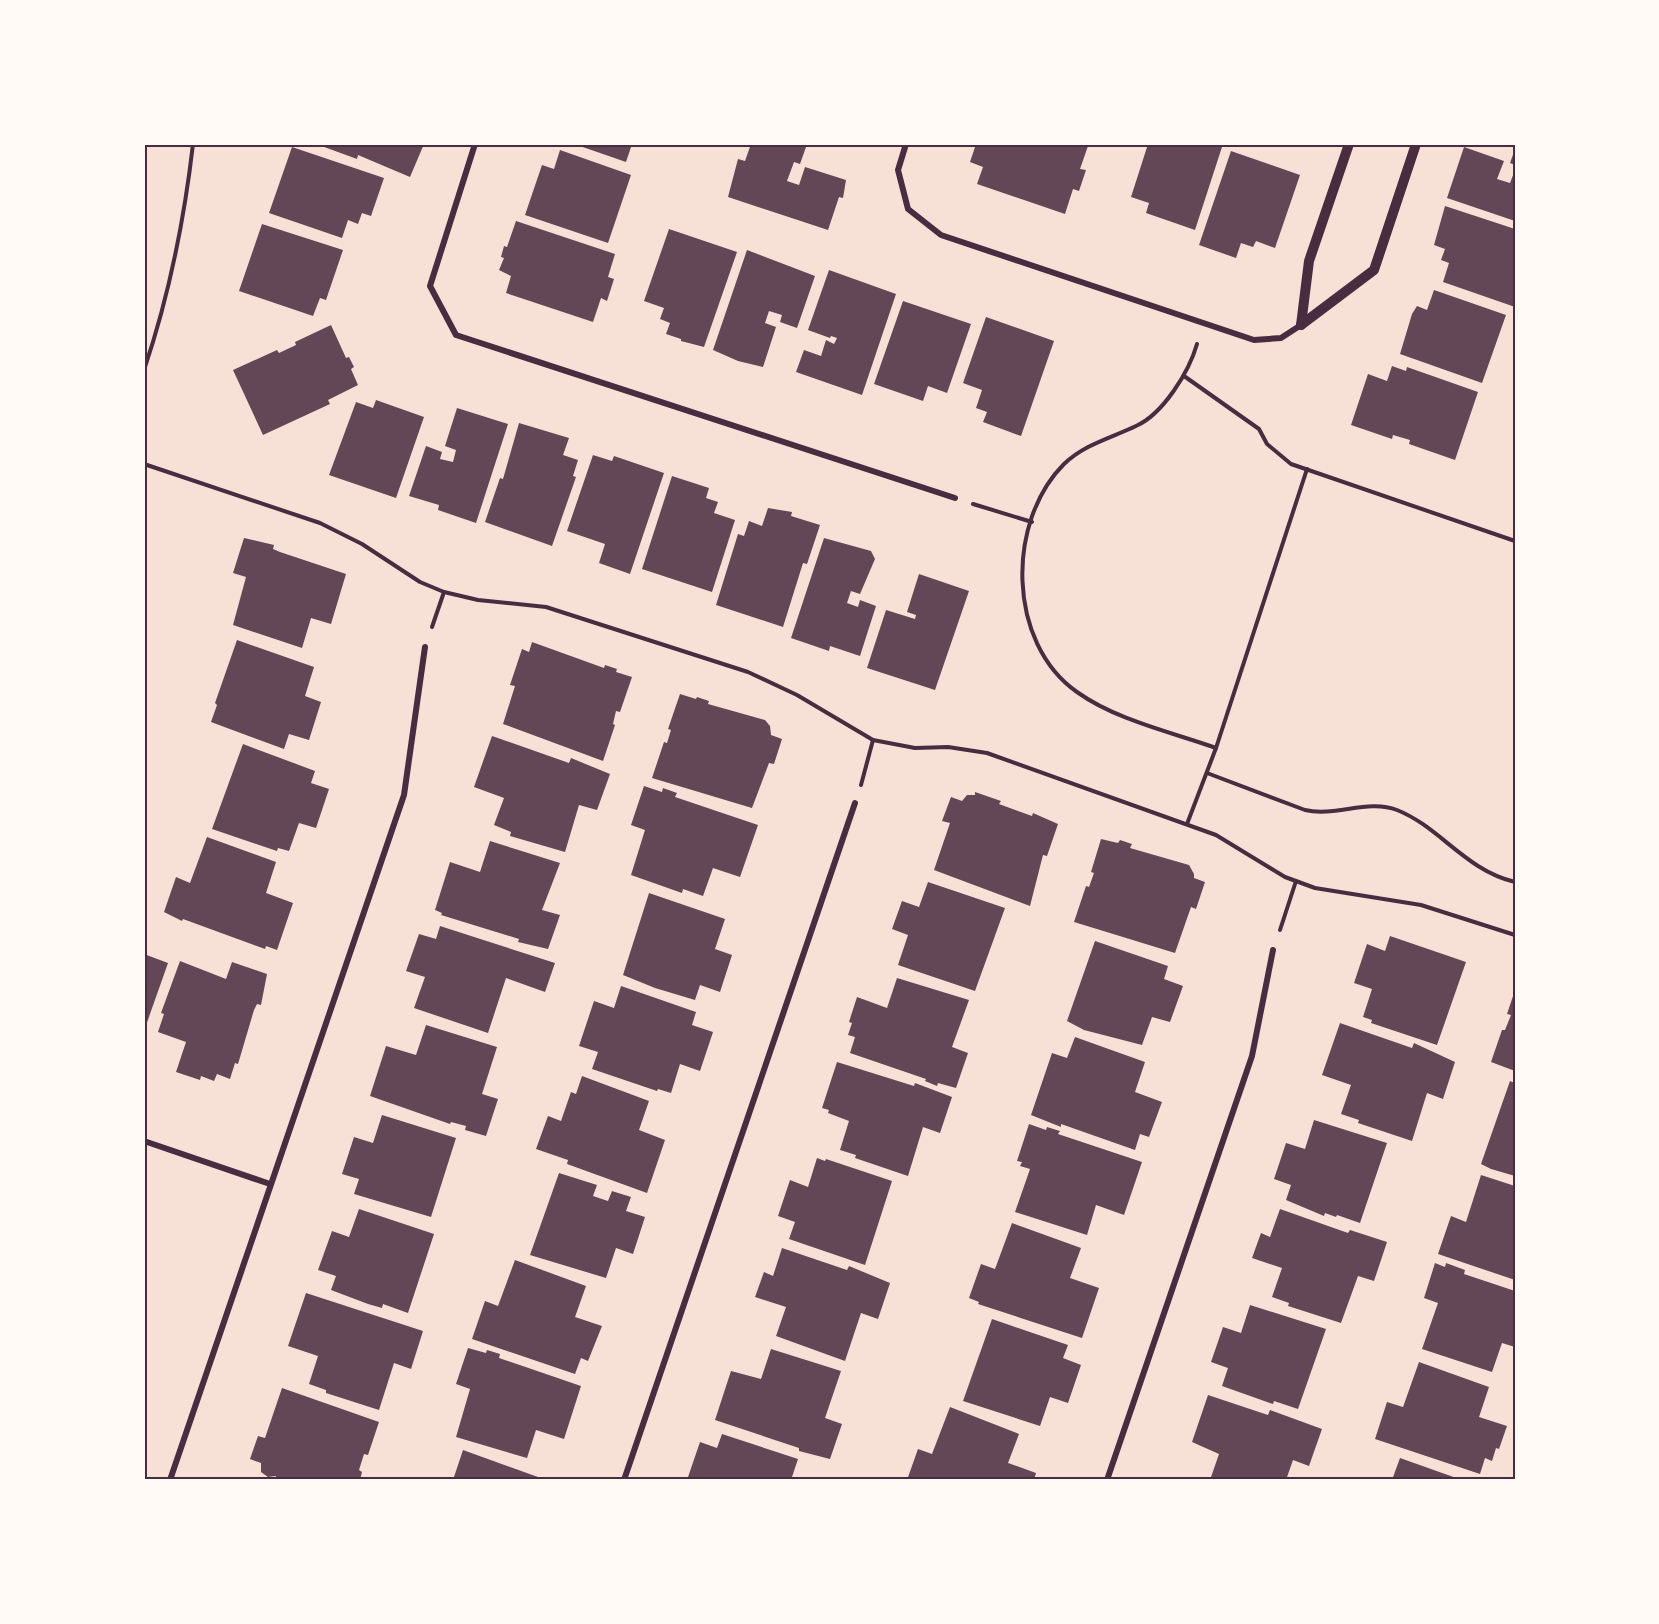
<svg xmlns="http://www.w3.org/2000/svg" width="1659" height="1624" font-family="'Sofia Sans Condensed',sans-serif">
<rect width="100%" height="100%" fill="#f7e1d7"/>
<!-- building -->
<g fill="#644757">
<polygon points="316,144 424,144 410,177 358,155 357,159"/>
<polygon points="574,144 632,144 626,162"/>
<polygon points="751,144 797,144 806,147 800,164 794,162 787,181 799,185 805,167 846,180 843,198 839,197 828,230 728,197 738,159 745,161"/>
<polygon points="976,144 1082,144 1088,146 1080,169 1086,170 1079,191 1073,189 1065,214 977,184 983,167 970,162"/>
<polygon points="1148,144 1214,144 1222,147 1195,230 1146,213 1149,203 1131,197"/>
<polygon points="292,147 384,178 371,216 362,213 358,224 348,220 342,238 269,213"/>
<polygon points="1464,147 1504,161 1497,179 1510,183 1515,170 1515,221 1447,198"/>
<polygon points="1515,149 1515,165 1510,163"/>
<polygon points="560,150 631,175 608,243 525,215 542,165 554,169"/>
<polygon points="1231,151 1300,175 1275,248 1256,241 1253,247 1241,243 1236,258 1199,245"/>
<polygon points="1445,206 1515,229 1515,307 1443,282 1449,263 1441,260 1445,249 1434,245"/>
<polygon points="516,221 615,254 608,277 614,279 607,301 601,298 593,322 506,293 511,276 499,270 504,258 501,257 504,246 507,247"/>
<polygon points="262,224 343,250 326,300 320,298 313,316 239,291"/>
<polygon points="669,229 737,252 704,347 681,341 681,339 666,334 670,323 660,319 664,308 644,301"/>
<polygon points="747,250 815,276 797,328 780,322 782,315 769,311 765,323 776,327 763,367 738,361 713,350"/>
<polygon points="829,270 896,294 862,395 796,372 804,350 821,356 826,340 834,344 837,338 831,336 830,338 808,330"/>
<polygon points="1434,290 1506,315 1482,383 1400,354 1412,314 1417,306 1427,310"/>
<polygon points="903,301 971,324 947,393 928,386 923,401 874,384"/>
<polygon points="986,317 1054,341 1021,436 983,422 987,412 976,408 982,390 963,383"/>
<polygon points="331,325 346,358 349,357 354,367 351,369 358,385 328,400 330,404 263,435 233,370 277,350 279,353 296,345 295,342"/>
<polygon points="1392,366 1406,371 1407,367 1478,392 1455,460 1409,444 1410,440 1393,435 1392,439 1351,425 1368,374 1387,381"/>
<polygon points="376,400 424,417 396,498 329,475 356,402 373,408"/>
<polygon points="457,408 508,424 476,523 438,510 439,505 409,496 426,446 442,452 440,459 453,462 456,450 445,446"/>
<polygon points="519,423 569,438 563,455 578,460 573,476 576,477 552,546 485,522 500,478 503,479"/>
<polygon points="593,455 612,461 614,456 664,473 630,574 599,563 605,544 567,531"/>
<polygon points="672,476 709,488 706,498 718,502 714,513 735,520 712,592 642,569"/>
<polygon points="768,508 792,512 791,516 820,525 807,564 803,563 783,627 716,605 738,534 744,536 749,521 762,526"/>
<polygon points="244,538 274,545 273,549 280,552 346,574 331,624 311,618 302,648 233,625 246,577 233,573"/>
<polygon points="824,538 871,551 875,559 860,594 851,591 847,603 858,607 860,600 876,606 860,656 830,646 829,651 791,638"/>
<polygon points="919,574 969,591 935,690 867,668 886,610 915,619 916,615 907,612"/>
<polygon points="237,640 314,667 305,696 321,702 309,740 289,734 284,749 211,722 217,705 215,703"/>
<polygon points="532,642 604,668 605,665 617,669 616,672 632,677 620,712 616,711 613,724 615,725 603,761 503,724 515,686 510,685 522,649 529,652"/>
<polygon points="680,694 696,699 697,697 709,701 708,704 765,720 770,726 771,735 782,739 774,764 769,763 752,808 652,778 664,742 667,743 671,730 668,729"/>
<polygon points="492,736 569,763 571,758 610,774 597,810 579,805 565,852 510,836 511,832 494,825 504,798 474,787"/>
<polygon points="243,744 315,771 311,783 329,789 316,828 299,823 289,851 278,848 277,851 212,829"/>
<polygon points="644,786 662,792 663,788 677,793 675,797 758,825 740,877 713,868 703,896 683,889 682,893 631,875 645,830 631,825"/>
<polygon points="975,792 1001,801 999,804 1032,816 1033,813 1058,824 1047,856 1043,855 1030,906 934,870 950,823 942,821 951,797 962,801 967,795 975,795"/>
<polygon points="207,837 276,862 266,893 293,903 277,950 266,946 265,949 183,919 182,921 164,912 176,877 190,883"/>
<polygon points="1101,839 1118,843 1120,840 1132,844 1130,848 1189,865 1194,874 1194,878 1205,882 1196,909 1191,907 1175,953 1074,922 1086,886 1089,887 1094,873 1091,872"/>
<polygon points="490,841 560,863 542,910 560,915 548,949 518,942 519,939 441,915 442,913 435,910 450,862 480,872"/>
<polygon points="928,882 1005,908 975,991 898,965 908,935 892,929 902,901 919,907"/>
<polygon points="649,893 725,919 715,949 732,955 720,992 700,985 695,1000 655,988 623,975"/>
<polygon points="440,926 555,963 545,992 506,978 488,1033 414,1008 425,977 406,971 419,934 436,939"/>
<polygon points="1390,936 1466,962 1437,1045 1371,1023 1372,1020 1363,1017 1372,989 1354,983 1367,944 1385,951"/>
<polygon points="1095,941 1168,966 1164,979 1183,986 1170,1022 1152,1017 1142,1045 1084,1030 1067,1021"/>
<polygon points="144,954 168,963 144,1031"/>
<polygon points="180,961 226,979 232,962 267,974 261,1005 257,1004 254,1010 238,1064 235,1063 230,1079 217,1074 214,1081 201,1076 200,1080 176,1072 186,1042 158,1032 164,1014 161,1013"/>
<polygon points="897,978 969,1000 952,1047 968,1053 956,1088 938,1083 937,1086 925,1081 926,1079 850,1053 855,1037 848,1035 852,1023 849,1022 857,997 887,1008"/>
<polygon points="621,986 696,1012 692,1025 713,1032 700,1071 680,1064 671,1093 658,1089 657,1091 592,1069 598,1052 579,1046 594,1001 614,1008"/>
<polygon points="1515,990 1515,1071 1491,1062 1502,1030 1505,1030 1511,1015 1507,1014"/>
<polygon points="1340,1023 1412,1048 1414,1043 1455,1062 1443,1099 1427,1093 1412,1141 1358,1123 1359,1120 1341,1114 1351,1085 1322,1075"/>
<polygon points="426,1025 497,1047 482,1094 498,1099 486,1136 465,1130 466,1126 451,1122 450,1124 370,1096 386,1046 416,1055"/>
<polygon points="1075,1037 1145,1062 1135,1092 1162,1102 1149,1137 1140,1134 1135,1150 1061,1124 1061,1127 1031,1115 1052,1053 1067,1058"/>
<polygon points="837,1062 914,1086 915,1083 952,1097 940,1133 923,1127 908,1176 855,1158 856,1155 840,1150 849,1121 828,1113 829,1110 822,1108"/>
<polygon points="582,1076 649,1101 639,1130 665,1140 647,1193 567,1164 568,1160 536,1149 548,1116 561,1121 571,1092 576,1094"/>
<polygon points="1510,1081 1515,1083 1515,1176 1491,1169 1481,1164"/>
<polygon points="382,1115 456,1138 431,1217 354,1194 359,1179 342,1174 354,1137 373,1143"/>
<polygon points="1314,1120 1387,1143 1360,1223 1337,1215 1336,1217 1325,1213 1324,1216 1286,1200 1291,1185 1274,1179 1286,1143 1305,1149"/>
<polygon points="1029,1124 1046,1130 1047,1127 1060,1131 1058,1134 1142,1162 1124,1215 1096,1205 1087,1235 1015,1212 1030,1169 1020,1166 1022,1162 1017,1161"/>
<polygon points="817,1158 825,1161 826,1159 892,1181 865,1265 789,1239 795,1222 778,1216 790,1180 808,1187"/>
<polygon points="559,1173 597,1185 593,1196 608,1201 612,1191 631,1197 626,1211 645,1217 633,1254 616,1248 606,1278 530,1255"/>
<polygon points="1481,1175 1515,1186 1515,1280 1438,1254 1451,1216 1466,1222"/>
<polygon points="359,1209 434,1234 408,1313 383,1304 382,1308 368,1304 331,1290 336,1276 318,1270 332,1231 349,1237"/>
<polygon points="1280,1209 1348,1233 1350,1230 1387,1242 1374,1281 1358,1276 1341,1323 1288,1306 1289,1303 1272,1297 1282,1268 1252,1258 1261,1233 1270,1237"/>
<polygon points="1012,1223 1081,1248 1070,1278 1099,1288 1082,1338 978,1304 979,1302 969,1298 981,1264 995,1269"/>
<polygon points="782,1248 847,1270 849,1266 890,1283 878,1319 861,1313 845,1361 776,1336 786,1307 755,1297 764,1272 773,1276"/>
<polygon points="515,1260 586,1286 575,1317 602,1326 588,1361 581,1358 575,1374 472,1339 485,1301 498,1306"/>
<polygon points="1435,1263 1445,1267 1446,1263 1465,1270 1464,1274 1515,1291 1515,1347 1502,1343 1492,1372 1422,1349 1438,1303 1424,1298"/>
<polygon points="306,1293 423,1331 411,1369 394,1363 379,1410 326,1393 326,1390 309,1384 318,1356 288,1346"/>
<polygon points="1250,1305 1326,1329 1298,1409 1274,1401 1273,1404 1222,1386 1228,1368 1211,1362 1223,1327 1241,1333"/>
<polygon points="992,1319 1068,1345 1063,1358 1081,1365 1068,1403 1050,1397 1040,1426 963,1401"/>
<polygon points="468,1348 486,1353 487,1350 500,1354 499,1358 581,1386 564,1439 536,1430 527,1458 456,1437 470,1389 456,1384"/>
<polygon points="771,1349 841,1371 825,1418 842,1424 830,1459 799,1451 799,1448 715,1420 731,1371 761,1379"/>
<polygon points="1419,1362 1489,1387 1479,1417 1507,1426 1499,1449 1496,1448 1492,1461 1485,1458 1480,1474 1375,1439 1387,1402 1403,1407"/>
<polygon points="282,1388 379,1422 368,1455 364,1454 359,1470 362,1472 360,1480 275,1480 276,1476 268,1477 261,1472 261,1463 250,1459 258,1436 265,1438"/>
<polygon points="1208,1395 1268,1415 1270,1410 1322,1429 1309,1466 1293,1460 1286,1480 1210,1480 1219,1454 1192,1442"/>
<polygon points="950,1407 1019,1434 1008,1463 1036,1473 1034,1480 907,1480 918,1449 932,1454"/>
<polygon points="722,1434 798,1459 791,1480 687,1480 700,1442 717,1448"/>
<polygon points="463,1450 538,1477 537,1480 453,1480"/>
<polygon points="1400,1458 1462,1480 1392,1480"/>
</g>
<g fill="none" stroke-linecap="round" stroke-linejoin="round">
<!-- path -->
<g stroke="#4a2c40" stroke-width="4">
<path d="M 1197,344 C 1189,372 1163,414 1136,426 C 1111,438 1085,444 1064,464 C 1006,522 1007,643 1077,692 C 1116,720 1171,732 1216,748"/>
<path d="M 144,370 C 169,296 184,222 193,144"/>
<polyline points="1184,376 1259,429 1267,444 1291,464 1515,541"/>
<polyline points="144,464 320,523 362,544 420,582 444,592 478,600 546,607 748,672 797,695 873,740 915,748 948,747 987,753 1216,835 1285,877 1315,888 1421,905 1515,935"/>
<polyline points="973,504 1032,522"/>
<polyline points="432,627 444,592"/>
<path d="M 1207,773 L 1305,810 C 1335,817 1368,799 1397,810 C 1440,827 1465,870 1515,882"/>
<polyline points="861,785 873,740"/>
<polyline points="1187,824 1216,748 1307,469"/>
<polyline points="1280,930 1296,881"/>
</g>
<!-- minor -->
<g stroke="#4a2c40" stroke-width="6">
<polyline points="475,144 430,286 456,335 955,498"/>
<polyline points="906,144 898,170 908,209 941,235 1254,340 1281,338 1301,325"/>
<polyline points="144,1141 270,1184"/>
<polyline points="170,1480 404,795 425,647"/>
<polyline points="624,1480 855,803"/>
<polyline points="1107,1480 1252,1056 1273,950"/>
</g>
<!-- tertiary -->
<g stroke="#4a2c40" stroke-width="10">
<polyline points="1301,325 1374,270 1416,144"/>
<polyline points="1301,325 1309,261 1349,144"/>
</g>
</g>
<!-- border -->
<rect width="1659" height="1624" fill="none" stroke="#fffaf5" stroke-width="291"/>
<rect x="146" y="146" width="1368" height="1332" fill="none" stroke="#4a2c40" stroke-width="2"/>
</svg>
